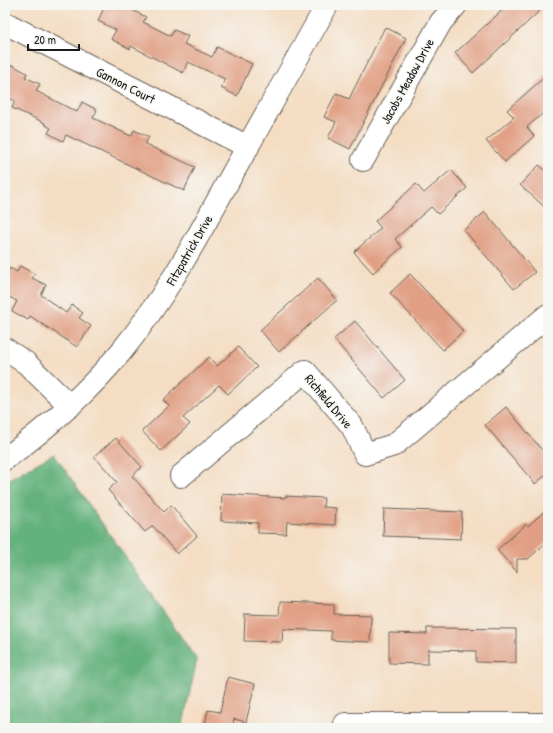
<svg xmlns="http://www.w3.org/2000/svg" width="553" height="733" font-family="'Patrick Hand',sans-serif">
<rect width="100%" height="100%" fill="#f6f6f2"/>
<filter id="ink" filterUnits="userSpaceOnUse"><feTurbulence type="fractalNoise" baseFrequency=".025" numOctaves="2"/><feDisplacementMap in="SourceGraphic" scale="8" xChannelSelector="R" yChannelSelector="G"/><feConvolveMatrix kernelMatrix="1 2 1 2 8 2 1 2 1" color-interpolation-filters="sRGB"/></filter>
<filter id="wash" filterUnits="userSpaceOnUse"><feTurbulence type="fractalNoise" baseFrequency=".012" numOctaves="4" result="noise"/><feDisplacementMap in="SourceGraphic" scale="16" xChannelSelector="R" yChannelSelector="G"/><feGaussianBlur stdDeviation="0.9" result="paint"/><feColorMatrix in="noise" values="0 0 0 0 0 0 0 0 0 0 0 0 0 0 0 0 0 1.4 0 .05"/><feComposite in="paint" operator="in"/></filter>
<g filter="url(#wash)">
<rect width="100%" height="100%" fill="#f4ddc3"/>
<!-- forest -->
<polygon fill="#63b17b" stroke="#40664c" points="54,454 197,660 182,728 5,728 5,481"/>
<g id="blocks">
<!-- building -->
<g fill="#e1a085">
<polygon points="105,5 122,5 146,17 143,22 171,36 174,30 188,36 184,44 212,57 217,47 252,64 237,96 221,88 225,79 188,62 183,73 131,46 130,49 111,39 116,30 98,21"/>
<polygon points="508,5 546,5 473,73 455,53"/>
<polygon points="385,27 406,38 350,149 328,138 336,122 324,117 336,93 349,99"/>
<polygon points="12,65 27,73 25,77 40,84 36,91 77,112 82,102 97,110 93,118 131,136 134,130 149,137 145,144 195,167 184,191 66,135 63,141 48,133 51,128 44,124 45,123 12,108 15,101 5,96 5,79"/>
<polygon points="548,74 548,109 527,127 534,136 505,162 486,141 514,117 507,110"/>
<polygon points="539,165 548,173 548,210 520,185"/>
<polygon points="451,170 467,188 438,214 431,207 395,239 402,247 373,273 354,252 381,228 375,221 416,184 424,193"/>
<polygon points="485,212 535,272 514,289 464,230"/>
<polygon points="20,266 35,274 32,278 46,285 41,295 66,313 72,305 83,313 79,318 91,326 77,347 30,316 28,320 12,311 17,301 5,295 5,277 10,268 17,272"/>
<polygon points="410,274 463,331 443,350 390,293"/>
<polygon points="318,278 337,300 279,352 260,330"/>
<polygon points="355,321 405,380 384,398 334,339"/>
<polygon points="238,347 257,367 228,394 219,385 183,418 190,424 161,451 142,431 169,406 163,400 209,357 217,366"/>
<polygon points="506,407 548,457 548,473 535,484 485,425"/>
<polygon points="116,438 142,467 132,476 164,512 171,505 197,536 177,554 153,526 145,532 108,490 117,482 94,456"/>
<polygon points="222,494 285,498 285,496 324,498 323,507 336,508 335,525 287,522 286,534 258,533 258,523 221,521"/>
<polygon points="548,508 548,541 528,559 517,559 517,572 497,550 526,524 528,526"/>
<polygon points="384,509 462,512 461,539 383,536"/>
<polygon points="280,602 334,604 334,614 371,615 370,642 331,640 331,631 283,629 282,642 244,641 245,614 279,615"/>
<polygon points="427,628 516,629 516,663 476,662 476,651 428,650 428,664 389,663 389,633 427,634"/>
<polygon points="228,677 255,684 246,722 234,719 232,728 204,728 208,710 220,712"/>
</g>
</g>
</g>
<g filter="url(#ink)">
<use href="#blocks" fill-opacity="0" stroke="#686056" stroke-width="1"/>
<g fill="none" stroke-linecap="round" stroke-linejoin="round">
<!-- minor casing -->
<g stroke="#686056" stroke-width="24">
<g id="minor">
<polyline points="5,23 248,147"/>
<polyline points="363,160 441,22 456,5"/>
<polyline points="5,349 26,363 70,406"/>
<path d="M 5,459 C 47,428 87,393 120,353 C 162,302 194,244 225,187 C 259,126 293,66 327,5"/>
<polyline points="181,476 305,371 352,426 365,454 394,445 548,315"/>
<polyline points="344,728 345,724 548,724"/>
</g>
</g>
<!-- minor -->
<use href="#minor" stroke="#fff" stroke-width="22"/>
</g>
</g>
<g text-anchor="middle" stroke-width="3" stroke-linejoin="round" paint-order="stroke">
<!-- street labels -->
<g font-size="13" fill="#1c1c1c" stroke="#f6f6f2">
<text transform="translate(407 81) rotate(-61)" y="5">Jacobs Meadow Drive</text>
<text transform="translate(126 85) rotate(27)" y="5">Gannon Court</text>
<text transform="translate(189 250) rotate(-60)" y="5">Fitzpatrick Drive</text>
<text transform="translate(329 401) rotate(50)" y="5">Richfield Drive</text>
</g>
</g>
<!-- margin -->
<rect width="553" height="733" fill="none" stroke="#f6f6f2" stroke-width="20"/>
<!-- scale -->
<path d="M28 44v6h51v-6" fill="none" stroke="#1c1c1c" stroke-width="2"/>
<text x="34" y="44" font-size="12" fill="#1c1c1c" stroke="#f6f6f2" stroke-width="3" paint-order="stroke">20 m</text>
</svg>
